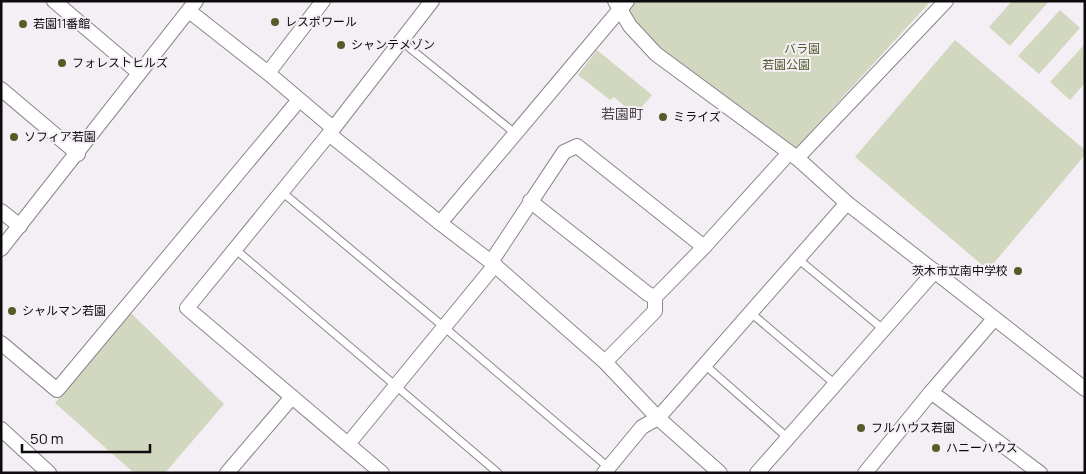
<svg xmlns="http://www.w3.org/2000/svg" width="1086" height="474" font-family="Manrope,'Noto Sans JP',sans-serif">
<rect width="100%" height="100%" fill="#f4eff4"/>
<!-- green -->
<g fill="#d2d7bf">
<polygon points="636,1 931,1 795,149 660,50 642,33 628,11"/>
<polygon points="1012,1 1049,1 1010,46 989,27"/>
<polygon points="1060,10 1080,28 1039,74 1018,56"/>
<polygon points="955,40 1085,150 1085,155 988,270 855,157"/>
<polygon points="1085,44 1085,83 1070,100 1050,82"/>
<polygon points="597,50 652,95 635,115 614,97 610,100 578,75"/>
<polygon points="131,313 224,404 165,473 134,473 55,403"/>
</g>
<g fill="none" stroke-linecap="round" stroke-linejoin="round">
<!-- lane casing -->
<g stroke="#8a868a" stroke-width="9">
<g id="lane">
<polyline points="401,41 516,134"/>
<polyline points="282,192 444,327 608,467"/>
<polyline points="235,249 498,473"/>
<polyline points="798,259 883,329"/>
<polyline points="751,313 835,384"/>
<polyline points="705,365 788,438"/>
</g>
</g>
<!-- street casing -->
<g stroke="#8a868a" stroke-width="16">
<g id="street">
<polyline points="54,1 139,73"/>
<polyline points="432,1 329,134 440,223 491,262 605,362 658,418 720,473"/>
<polyline points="615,1 630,26 656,54 797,158 847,203 1085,389"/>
<polyline points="189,11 268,73 333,128"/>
<polyline points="268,73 323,1"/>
<polyline points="1,89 78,154"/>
<polyline points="329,134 187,308 382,473"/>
<polyline points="797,158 946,1"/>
<polyline points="530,201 648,294 655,297 704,247 789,153"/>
<polyline points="1,211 20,226"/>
<polyline points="440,223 627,1"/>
<polyline points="1,249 196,1"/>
<polyline points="491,262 564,152 577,146 704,247"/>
<polyline points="1,343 57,390 299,100"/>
<polyline points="605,362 655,311 655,297"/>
<polyline points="931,392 994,319"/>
<polyline points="1,429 49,473"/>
<polyline points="348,444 495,265"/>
<polyline points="227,473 292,397"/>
<polyline points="604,473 642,427 658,418 847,203"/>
<polyline points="757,473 935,271"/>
<polyline points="865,473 931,392 1040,473"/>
</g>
</g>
<!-- lane -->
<use href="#lane" stroke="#fff" stroke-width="7"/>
<!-- street -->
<use href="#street" stroke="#fff" stroke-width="14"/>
</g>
<!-- markers -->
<g fill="#575b29" stroke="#f4eff4" stroke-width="2">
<circle cx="275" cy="22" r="5"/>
<circle cx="23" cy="24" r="5"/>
<circle cx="341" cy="45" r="5"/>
<circle cx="62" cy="63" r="5"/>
<circle cx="663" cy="117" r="5"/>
<circle cx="14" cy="137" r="5"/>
<circle cx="1018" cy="271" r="5"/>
<circle cx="12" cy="311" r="5"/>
<circle cx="861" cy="428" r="5"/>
<circle cx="936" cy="448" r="5"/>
</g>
<g text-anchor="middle" stroke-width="4" stroke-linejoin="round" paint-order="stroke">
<!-- poi labels -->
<g font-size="12" fill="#0d0b0d" stroke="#f4eff4" text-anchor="start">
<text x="285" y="26">レスポワール</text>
<text x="33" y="28">若園11番館</text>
<text x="351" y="49">シャンテメゾン</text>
<text x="72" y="67">フォレストヒルズ</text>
<text x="673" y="121">ミライズ</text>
<text x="24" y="141">ソフィア若園</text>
<text x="1008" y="275" text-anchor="end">茨木市立南中学校</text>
<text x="22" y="315">シャルマン若園</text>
<text x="871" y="432">フルハウス若園</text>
<text x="946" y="452">ハニーハウス</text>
</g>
<!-- park labels -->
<g font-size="12" fill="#535b2b" stroke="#f4eff4">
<text x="802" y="53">バラ園</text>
<text x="786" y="69">若園公園</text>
</g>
<!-- neighbourhood labels -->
<g font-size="14" fill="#474347" stroke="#f4eff4">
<text x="622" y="119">若園町</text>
</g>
</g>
<!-- border -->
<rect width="1086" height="474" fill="none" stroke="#0d0b0d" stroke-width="5"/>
<!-- scale -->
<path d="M22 444v8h128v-8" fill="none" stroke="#0d0b0d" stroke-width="2.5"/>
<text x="30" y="444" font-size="15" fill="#0d0b0d" stroke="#f4eff4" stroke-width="4" paint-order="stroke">50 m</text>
</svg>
